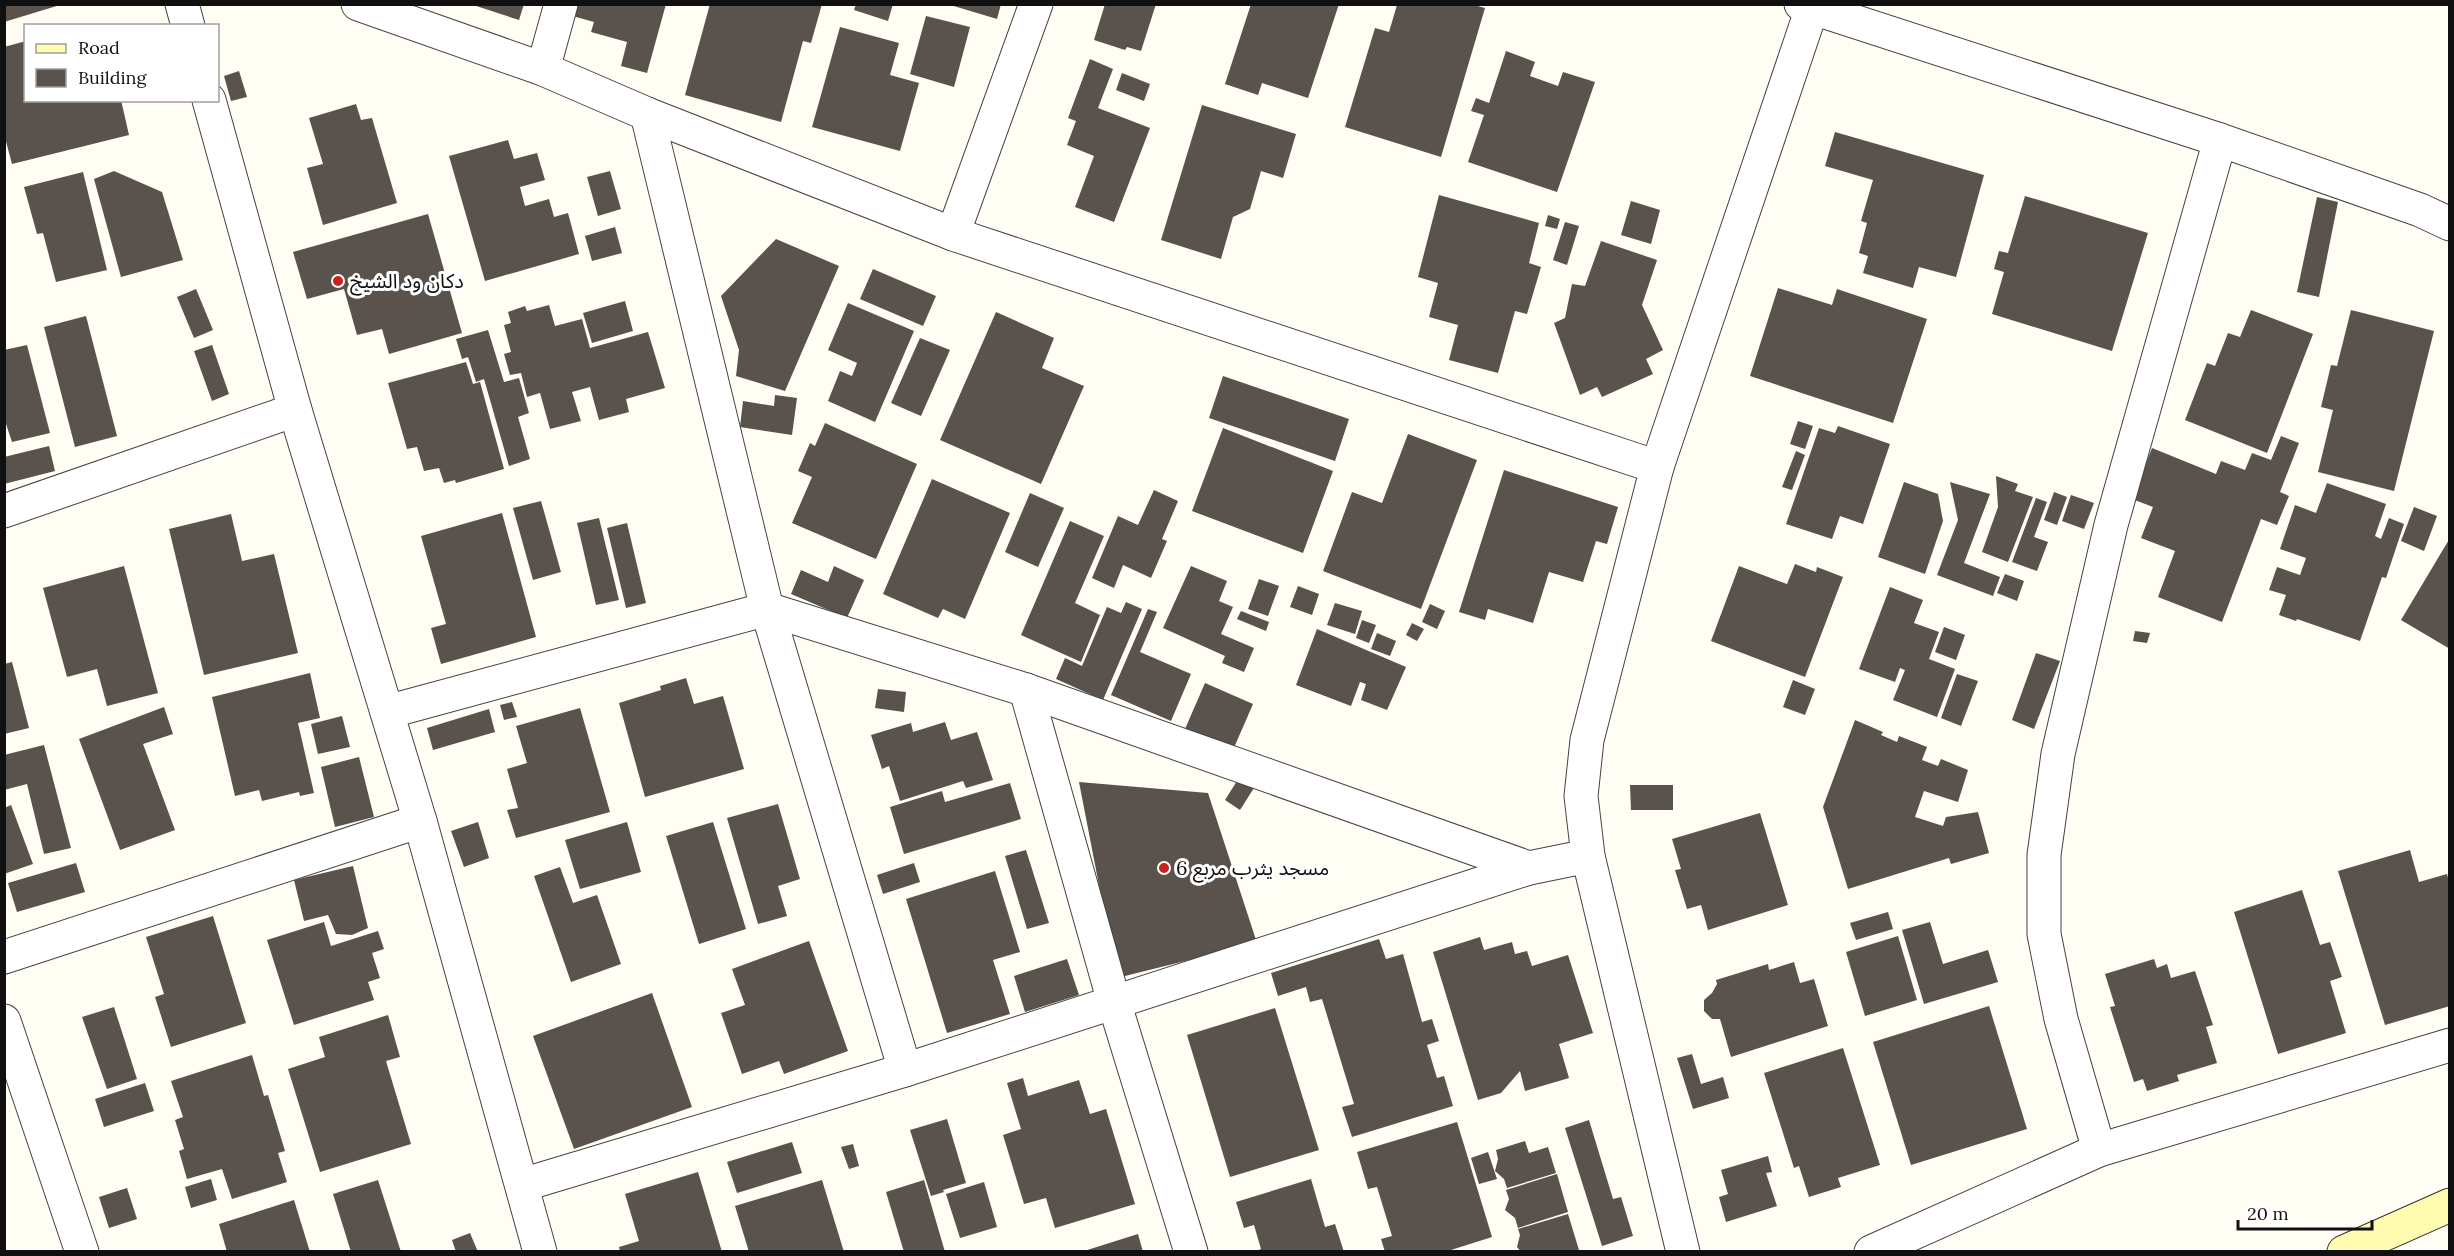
<svg xmlns="http://www.w3.org/2000/svg" width="2454" height="1256" font-family="Lora,'Noto Sans Arabic',serif">
<rect width="100%" height="100%" fill="#fffdf4"/>
<!-- building -->
<g fill="#5a524c">
<polygon points="4,4 59,4 60,5 4,22"/>
<polygon points="470,4 524,4 519,20"/>
<polygon points="572,4 666,4 647,73 621,66 627,42 591,32 594,22 569,15"/>
<polygon points="710,4 822,4 811,43 803,41 781,122 685,95"/>
<polygon points="856,4 893,4 888,21 854,10"/>
<polygon points="947,4 1001,4 997,19"/>
<polygon points="1105,4 1156,4 1141,51 1127,47 1125,50 1094,40"/>
<polygon points="1251,4 1339,4 1308,98 1262,83 1258,95 1225,84"/>
<polygon points="1397,5 1474,5 1485,8 1441,157 1345,127 1375,28 1389,32"/>
<polygon points="926,16 970,27 954,87 910,74"/>
<polygon points="840,27 899,43 890,75 919,83 900,151 812,127"/>
<polygon points="26,41 26,100 121,100 129,135 12,164 4,134 4,47"/>
<polygon points="1506,51 1535,62 1530,76 1558,86 1563,72 1595,82 1557,192 1468,162 1484,115 1471,111 1476,98 1489,103"/>
<polygon points="1090,59 1113,69 1098,108 1150,128 1114,222 1075,207 1094,156 1067,145 1076,121 1068,118"/>
<polygon points="239,71 247,97 231,101 224,76"/>
<polygon points="1122,73 1150,84 1144,101 1116,90"/>
<polygon points="356,104 361,120 372,118 397,203 323,225 307,168 323,164 309,118"/>
<polygon points="1202,105 1296,134 1283,178 1261,171 1250,209 1233,217 1221,259 1161,240"/>
<polygon points="1835,132 1984,175 1956,277 1919,267 1913,288 1863,273 1868,256 1859,253 1867,223 1861,221 1873,180 1825,166"/>
<polygon points="508,140 514,159 537,153 545,180 520,187 525,206 549,199 554,217 568,213 579,254 485,281 449,156"/>
<polygon points="114,171 162,192 183,260 121,277 94,179"/>
<polygon points="610,171 621,209 598,216 587,177"/>
<polygon points="83,172 107,270 56,282 43,233 37,234 24,187"/>
<polygon points="1439,195 1539,223 1529,263 1541,267 1527,314 1515,311 1498,373 1449,360 1458,325 1429,317 1438,283 1418,277"/>
<polygon points="2025,196 2148,233 2112,351 1992,314 2004,272 1994,269 1999,251 2008,253"/>
<polygon points="2317,197 2338,202 2319,297 2297,292"/>
<polygon points="1631,201 1660,210 1651,244 1621,235"/>
<polygon points="428,214 462,333 389,354 382,329 357,335 344,289 307,299 293,252"/>
<polygon points="1548,215 1560,219 1557,229 1545,226"/>
<polygon points="1565,222 1579,226 1567,265 1553,260"/>
<polygon points="615,227 622,253 592,261 585,236"/>
<polygon points="776,239 839,266 785,391 736,376 739,350 721,296"/>
<polygon points="1601,241 1657,260 1642,305 1663,350 1646,359 1653,374 1602,397 1597,387 1580,395 1554,323 1565,318 1572,284 1585,286"/>
<polygon points="873,269 936,296 923,326 860,299"/>
<polygon points="1778,288 1832,305 1837,289 1927,319 1893,423 1750,376"/>
<polygon points="196,289 213,330 194,338 177,297"/>
<polygon points="625,301 633,331 592,343 583,313"/>
<polygon points="848,303 914,331 875,422 828,401 840,371 852,376 857,363 828,350"/>
<polygon points="549,305 555,326 582,319 590,348 648,332 665,388 626,399 629,412 599,420 590,387 572,392 581,421 550,429 540,393 527,397 521,373 510,375 504,354 511,352 504,325 511,323 508,312 525,306 527,311"/>
<polygon points="2251,310 2313,334 2267,453 2185,420 2207,363 2215,366 2228,333 2240,337"/>
<polygon points="2351,310 2434,331 2394,491 2318,472 2333,410 2321,407 2331,365 2337,366"/>
<polygon points="996,312 1054,338 1042,368 1084,386 1041,484 940,440"/>
<polygon points="86,316 117,436 75,447 44,327"/>
<polygon points="488,330 504,382 519,378 529,413 518,417 530,459 509,466 484,379 476,382 468,357 462,359 456,339"/>
<polygon points="920,338 950,350 921,416 891,403"/>
<polygon points="27,345 50,433 12,442 4,418 4,350"/>
<polygon points="212,345 229,394 212,401 194,351"/>
<polygon points="466,362 473,384 480,382 504,469 456,483 455,480 444,483 439,468 424,471 417,447 407,449 388,383"/>
<polygon points="1223,376 1349,419 1335,461 1209,418"/>
<polygon points="775,395 797,398 792,435 740,427 743,401 774,406"/>
<polygon points="1798,421 1813,426 1805,449 1790,444"/>
<polygon points="825,423 917,464 876,559 792,523 812,477 798,471 810,443 815,446"/>
<polygon points="1838,426 1890,444 1863,524 1840,516 1832,539 1786,524 1819,428 1835,433"/>
<polygon points="1223,428 1333,471 1303,553 1192,511"/>
<polygon points="1408,434 1477,460 1421,609 1323,571 1352,492 1382,503"/>
<polygon points="2281,436 2299,443 2280,492 2289,496 2277,525 2261,519 2222,622 2158,597 2175,551 2141,538 2153,507 2132,499 2152,448 2216,474 2221,461 2245,470 2252,453 2271,460"/>
<polygon points="49,446 55,471 4,484 4,457"/>
<polygon points="1796,451 1805,455 1792,490 1782,487"/>
<polygon points="1504,470 1618,507 1607,544 1596,541 1583,582 1549,572 1533,623 1488,609 1485,620 1459,612"/>
<polygon points="1996,476 2018,484 2015,491 2033,497 2008,562 1982,552 1998,507"/>
<polygon points="932,479 1010,513 965,619 943,609 938,618 883,594"/>
<polygon points="1904,482 1938,494 1943,521 1925,574 1878,557"/>
<polygon points="1950,482 1990,494 1964,563 2000,577 1993,596 1937,575 1958,520"/>
<polygon points="2327,483 2386,504 2375,536 2381,539 2389,518 2404,524 2386,578 2382,577 2360,641 2297,619 2296,621 2279,615 2286,595 2269,590 2277,567 2300,575 2306,558 2280,549 2295,505 2316,513"/>
<polygon points="1154,490 1178,501 1162,539 1167,541 1151,578 1123,565 1114,588 1092,578 1118,516 1138,525"/>
<polygon points="2054,492 2067,497 2057,525 2044,520"/>
<polygon points="1030,493 1064,508 1038,567 1005,552"/>
<polygon points="2071,495 2094,503 2084,529 2062,521"/>
<polygon points="2036,498 2047,502 2034,537 2048,542 2037,571 2012,562"/>
<polygon points="541,501 561,572 533,580 513,508"/>
<polygon points="2414,507 2437,516 2424,551 2401,541"/>
<polygon points="502,513 536,637 441,664 431,628 446,624 421,536"/>
<polygon points="231,514 242,561 274,554 298,653 204,675 169,529"/>
<polygon points="599,518 619,600 596,605 577,523"/>
<polygon points="1070,521 1104,536 1075,603 1100,615 1081,662 1021,635"/>
<polygon points="627,523 646,603 626,608 607,528"/>
<polygon points="2450,538 2450,649 2401,620"/>
<polygon points="1795,564 1816,572 1817,567 1843,577 1805,677 1711,641 1739,566 1787,584"/>
<polygon points="124,566 158,693 107,706 97,669 67,677 43,588"/>
<polygon points="834,566 864,580 847,618 791,594 801,570 828,582"/>
<polygon points="1191,566 1227,581 1219,601 1233,607 1221,634 1254,648 1244,672 1222,663 1225,656 1163,628"/>
<polygon points="2005,574 2024,581 2017,601 1997,593"/>
<polygon points="1259,579 1279,586 1268,616 1248,609"/>
<polygon points="1298,586 1319,594 1312,615 1290,607"/>
<polygon points="1890,587 1923,600 1914,623 1939,632 1929,659 1955,669 1937,717 1893,700 1905,670 1900,668 1895,682 1859,669"/>
<polygon points="1126,602 1142,609 1103,700 1056,679 1065,658 1082,666 1107,607 1121,613"/>
<polygon points="1335,603 1362,611 1355,634 1327,625"/>
<polygon points="1430,604 1445,611 1437,629 1422,622"/>
<polygon points="1148,609 1157,612 1140,652 1191,674 1171,721 1111,695"/>
<polygon points="1241,611 1269,622 1266,631 1237,619"/>
<polygon points="1362,620 1376,625 1369,643 1356,638"/>
<polygon points="1412,623 1424,629 1417,641 1406,635"/>
<polygon points="1944,627 1965,635 1956,660 1935,652"/>
<polygon points="1317,629 1406,667 1387,710 1361,700 1366,684 1360,682 1351,706 1296,685"/>
<polygon points="2135,631 2150,633 2147,643 2133,641"/>
<polygon points="1377,633 1396,641 1390,656 1371,649"/>
<polygon points="2036,653 2060,661 2034,729 2012,720"/>
<polygon points="12,662 29,728 4,734 4,664"/>
<polygon points="310,673 320,718 298,723 314,793 300,796 299,792 262,801 259,790 235,796 212,697"/>
<polygon points="1957,674 1978,681 1961,726 1941,718"/>
<polygon points="686,678 694,704 723,696 744,769 645,797 619,703 661,690 660,686"/>
<polygon points="1793,680 1815,689 1805,715 1783,707"/>
<polygon points="1205,683 1253,704 1233,750 1185,729"/>
<polygon points="878,689 906,692 904,712 875,708"/>
<polygon points="512,702 517,717 504,720 500,705"/>
<polygon points="164,707 173,734 143,744 175,830 120,850 79,739"/>
<polygon points="580,708 610,812 516,838 507,810 518,808 507,769 527,763 516,726"/>
<polygon points="489,709 495,732 433,750 427,728"/>
<polygon points="342,716 350,747 318,754 311,724"/>
<polygon points="1855,720 1883,732 1881,735 1897,742 1899,736 1927,747 1922,760 1938,766 1941,759 1968,770 1958,802 1924,791 1915,817 1943,826 1946,817 1978,812 1989,853 1951,864 1949,858 1848,889 1823,807"/>
<polygon points="945,722 951,740 977,732 993,780 966,788 963,781 900,801 889,766 882,769 871,735 911,723 913,732"/>
<polygon points="44,745 71,848 44,854 27,784 4,790 4,755"/>
<polygon points="359,757 374,817 335,827 321,767"/>
<polygon points="1244,770 1259,780 1240,810 1225,800"/>
<polygon points="1079,782 1208,793 1257,943 1117,978"/>
<polygon points="1010,783 1021,819 904,854 890,807 942,791 945,802"/>
<polygon points="1630,785 1673,785 1673,810 1631,810"/>
<polygon points="778,804 800,879 778,886 787,916 758,924 727,818"/>
<polygon points="11,805 33,864 4,874 4,808"/>
<polygon points="1760,813 1788,905 1708,930 1701,905 1687,909 1675,870 1681,869 1672,839"/>
<polygon points="478,822 489,858 464,867 451,831"/>
<polygon points="627,822 641,872 580,889 565,840"/>
<polygon points="713,822 746,929 699,944 666,836"/>
<polygon points="1026,850 1049,923 1027,929 1005,856"/>
<polygon points="2410,850 2419,882 2447,874 2450,885 2450,1006 2385,1025 2338,871"/>
<polygon points="76,863 85,892 17,912 8,883"/>
<polygon points="914,863 920,882 883,894 877,875"/>
<polygon points="353,866 368,928 352,935 336,934 328,915 304,921 294,880"/>
<polygon points="560,867 573,903 597,895 621,964 571,982 534,876"/>
<polygon points="995,871 1020,952 993,960 1010,1014 947,1033 906,899"/>
<polygon points="2302,890 2320,945 2330,942 2342,977 2330,981 2346,1033 2278,1054 2234,912"/>
<polygon points="1888,912 1893,929 1856,940 1850,923"/>
<polygon points="213,916 246,1023 171,1047 155,997 164,994 146,937"/>
<polygon points="324,922 331,946 378,931 384,949 372,953 380,978 368,982 374,1000 294,1025 267,940"/>
<polygon points="1930,922 1943,964 1988,950 1998,982 1924,1004 1902,930"/>
<polygon points="1898,936 1917,1000 1865,1016 1846,952"/>
<polygon points="1480,937 1484,950 1512,942 1515,954 1527,951 1532,966 1568,955 1593,1033 1559,1044 1569,1078 1525,1091 1520,1071 1501,1093 1478,1100 1433,952"/>
<polygon points="1379,939 1386,959 1403,954 1422,1022 1432,1019 1439,1041 1427,1045 1437,1078 1444,1076 1453,1106 1352,1137 1342,1107 1354,1104 1322,999 1310,1002 1306,987 1278,996 1271,973"/>
<polygon points="809,941 848,1051 784,1074 779,1061 742,1074 721,1013 745,1005 732,969"/>
<polygon points="1067,959 1079,995 1025,1012 1014,976"/>
<polygon points="2154,959 2157,968 2167,964 2171,978 2195,971 2213,1025 2206,1027 2217,1063 2177,1075 2179,1081 2147,1091 2143,1079 2134,1082 2110,1007 2115,1006 2105,974"/>
<polygon points="1794,962 1800,983 1814,979 1828,1026 1731,1057 1720,1019 1712,1019 1704,1011 1704,1000 1712,993 1717,984 1716,980 1768,964 1769,970"/>
<polygon points="652,993 692,1107 574,1149 533,1036"/>
<polygon points="1989,1006 2027,1129 1911,1165 1873,1042"/>
<polygon points="114,1007 137,1079 107,1089 82,1017"/>
<polygon points="1275,1008 1319,1150 1230,1177 1187,1035"/>
<polygon points="388,1015 400,1057 386,1061 411,1144 320,1172 288,1069 325,1057 319,1037"/>
<polygon points="1843,1048 1880,1165 1838,1178 1841,1187 1809,1197 1799,1166 1794,1168 1764,1073"/>
<polygon points="1692,1054 1701,1084 1723,1077 1729,1098 1693,1109 1677,1058"/>
<polygon points="252,1055 264,1096 268,1095 285,1151 278,1153 287,1182 232,1199 222,1169 187,1179 179,1151 184,1149 175,1120 183,1117 171,1081"/>
<polygon points="1023,1078 1028,1096 1079,1080 1090,1114 1106,1109 1135,1204 1055,1228 1046,1198 1024,1204 1003,1135 1021,1129 1007,1083"/>
<polygon points="145,1083 154,1111 104,1127 95,1099"/>
<polygon points="947,1119 966,1183 943,1190 944,1192 931,1196 910,1130"/>
<polygon points="1589,1120 1613,1199 1621,1197 1633,1236 1602,1246 1565,1128"/>
<polygon points="1457,1122 1492,1237 1451,1250 1451,1252 1385,1252 1381,1239 1392,1236 1377,1187 1368,1189 1357,1152"/>
<polygon points="1525,1141 1529,1153 1548,1147 1556,1173 1507,1188 1504,1179 1495,1171 1498,1159 1496,1150"/>
<polygon points="792,1142 802,1173 737,1193 727,1162"/>
<polygon points="853,1144 859,1166 849,1169 841,1147"/>
<polygon points="1488,1152 1497,1179 1479,1184 1471,1158"/>
<polygon points="1768,1156 1772,1172 1766,1173 1777,1206 1726,1222 1719,1197 1728,1194 1721,1170"/>
<polygon points="698,1172 722,1252 620,1252 619,1247 639,1241 625,1194"/>
<polygon points="1557,1174 1568,1212 1518,1228 1515,1218 1505,1210 1509,1199 1506,1190"/>
<polygon points="211,1179 217,1200 191,1208 185,1187"/>
<polygon points="1311,1179 1325,1227 1335,1224 1344,1252 1254,1252 1261,1249 1254,1225 1244,1228 1236,1202"/>
<polygon points="378,1180 401,1252 351,1252 333,1194"/>
<polygon points="822,1180 844,1252 749,1252 735,1206"/>
<polygon points="924,1180 945,1252 904,1252 886,1192"/>
<polygon points="984,1182 997,1227 960,1238 946,1194"/>
<polygon points="127,1188 137,1219 109,1228 99,1197"/>
<polygon points="294,1200 310,1252 227,1252 219,1224"/>
<polygon points="1568,1214 1579,1250 1521,1252 1517,1247 1520,1235 1518,1229"/>
<polygon points="470,1233 478,1252 456,1252 452,1240"/>
<polygon points="1138,1234 1143,1252 1084,1252 1084,1251"/>
</g>
<g fill="none" stroke-linecap="round" stroke-linejoin="round">
<!-- minor casing -->
<g stroke="#434343" stroke-width="35">
<g id="minor">
<polyline points="358,4 543,69 647,114 953,234 1657,467"/>
<polyline points="1801,4 2220,140 2420,210 2450,224"/>
<polyline points="543,69 561,4"/>
<polyline points="647,114 767,609 905,1070"/>
<polyline points="953,234 1036,4"/>
<polyline points="4,511 295,410"/>
<polyline points="1026,690 1114,1002 1191,1252"/>
<polyline points="387,712 767,609 1026,690 1529,868"/>
<polyline points="4,957 420,821"/>
<polyline points="4,1021 82,1252"/>
<polyline points="2099,1150 2061,1019 2044,934 2044,855 2058,754 2111,525 2220,140"/>
<polyline points="522,1185 905,1070 1529,868 1588,856"/>
<polyline points="1683,1252 1588,856 1581,796 1587,740 1657,467 1812,8"/>
<polyline points="1871,1252 2099,1150 2450,1045"/>
</g>
</g>
<!-- tertiary casing -->
<g stroke="#434343" stroke-width="35">
<g id="tertiary">
<polyline points="182,4 188,26"/>
<polyline points="209,100 295,410 420,821 540,1252"/>
</g>
</g>
<!-- secondary casing -->
<g stroke="#323232" stroke-width="35">
<polyline id="secondary" points="2344,1252 2450,1205"/>
</g>
<!-- minor -->
<use href="#minor" stroke="#fff" stroke-width="33"/>
<!-- tertiary -->
<use href="#tertiary" stroke="#fff" stroke-width="33"/>
<!-- secondary -->
<use href="#secondary" stroke="#fffbaf" stroke-width="33"/>
</g>
<!-- markers -->
<g fill="#ca211f" stroke="#fff" stroke-width="2">
<circle cx="338" cy="281" r="6"/>
<circle cx="1164" cy="868" r="6"/>
</g>
<g text-anchor="middle" stroke-width="6" stroke-linejoin="round" paint-order="stroke">
<!-- poi labels -->
<g font-size="20" fill="#101010" stroke="#fff" text-anchor="start">
<text x="350" y="288">دكان ود الشيخ</text>
<text x="1176" y="875">مسجد يثرب مربع 6</text>
</g>
</g>
<!-- border -->
<rect width="2454" height="1256" fill="none" stroke="#101010" stroke-width="12"/>
<!-- legend -->
<rect x="24" y="24" width="195" height="78" fill="#ffffff" stroke="#9f9f9f" stroke-width="1.5"/>
<rect x="36" y="44" width="30" height="9" fill="#fffbaf" stroke="#9f9f9f" stroke-width="1.5"/>
<text x="78" y="54" font-size="18" fill="#101010">Road</text>
<rect x="36" y="69" width="30" height="18" fill="#5a524c" stroke="#9f9f9f" stroke-width="1.5"/>
<text x="78" y="84" font-size="18" fill="#101010">Building</text>
<!-- scale -->
<path d="M2238 1220v9h134v-9" fill="none" stroke="#101010" stroke-width="3"/>
<text x="2247" y="1220" font-size="18" fill="#101010" stroke="#ffffff" stroke-width="4.5" paint-order="stroke">20 m</text>
</svg>
